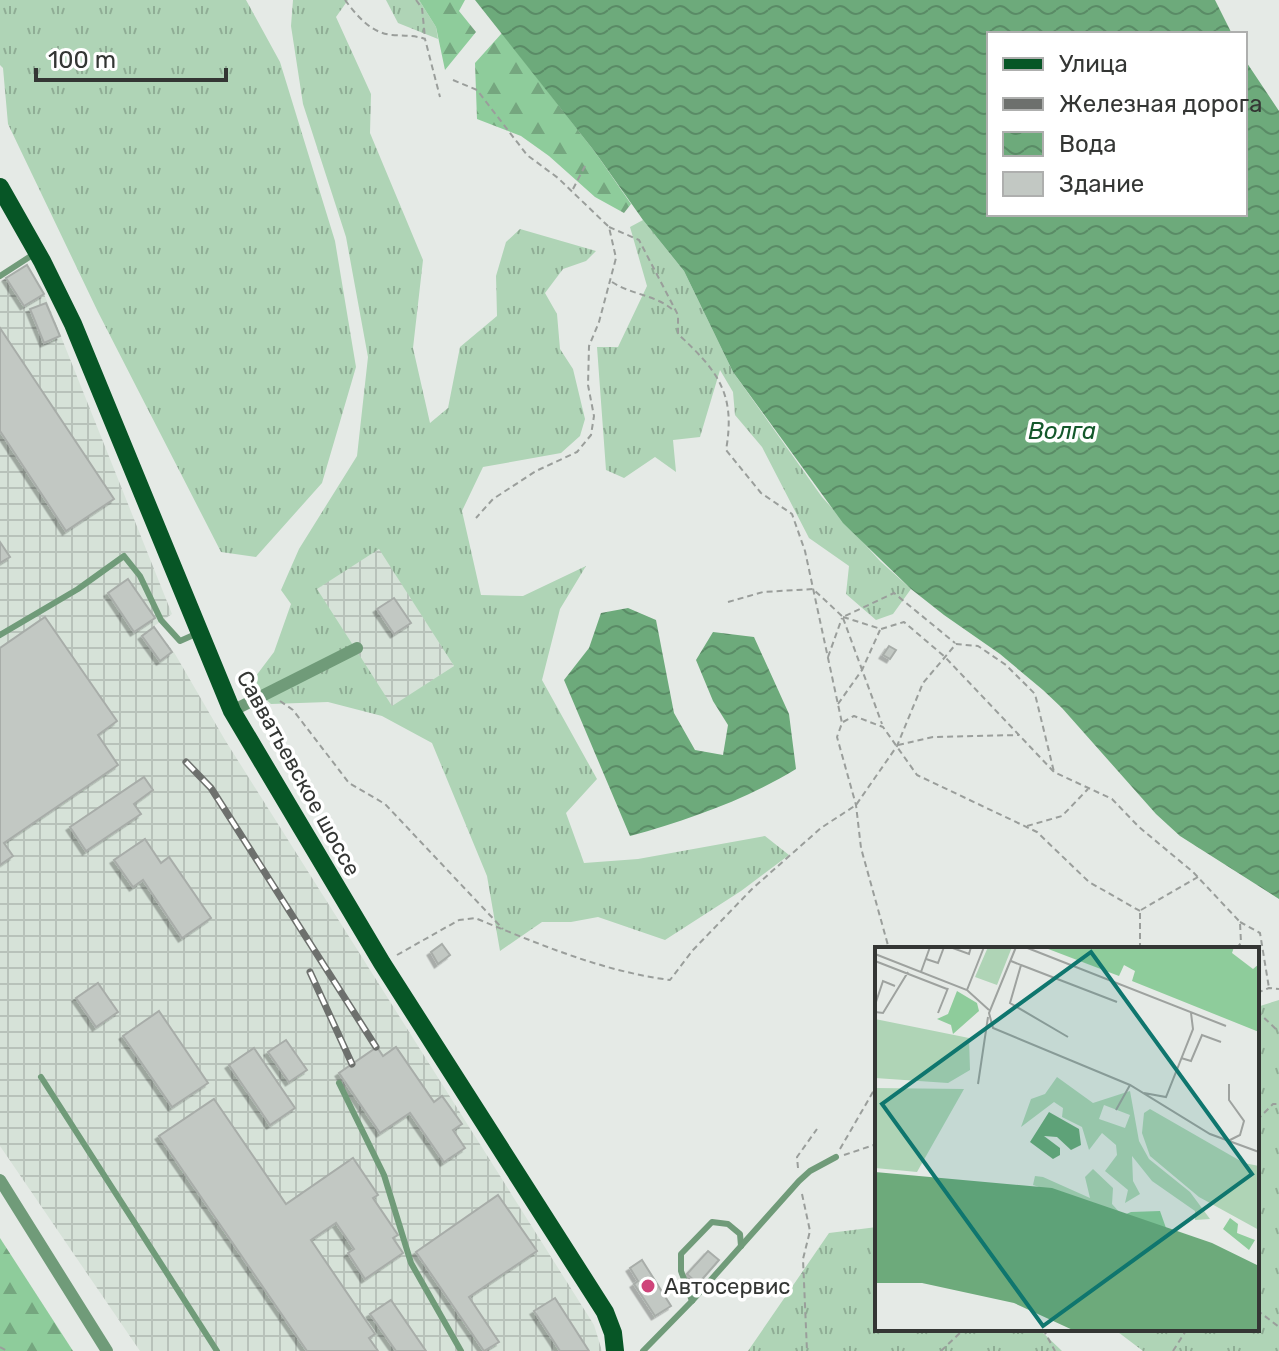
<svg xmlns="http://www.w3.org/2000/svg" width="1279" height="1351" font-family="Rubik,sans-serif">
<defs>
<pattern id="industrial-grid" width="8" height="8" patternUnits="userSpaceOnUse" patternTransform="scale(2)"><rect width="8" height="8" fill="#d6e2d8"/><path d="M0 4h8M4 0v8" fill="none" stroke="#b8c2ba"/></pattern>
<pattern id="grass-tufts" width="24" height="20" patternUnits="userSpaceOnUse" patternTransform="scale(2)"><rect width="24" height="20" fill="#afd4b6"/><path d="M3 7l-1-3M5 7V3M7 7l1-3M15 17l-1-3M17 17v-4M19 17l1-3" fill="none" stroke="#8fad95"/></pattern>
<pattern id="forest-firs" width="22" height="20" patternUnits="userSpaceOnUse" patternTransform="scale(2)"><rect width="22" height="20" fill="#8ecc9b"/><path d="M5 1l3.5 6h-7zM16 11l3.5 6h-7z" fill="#75a67f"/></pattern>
<pattern id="water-waves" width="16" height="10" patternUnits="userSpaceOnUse" patternTransform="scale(2)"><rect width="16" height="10" fill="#6daa7b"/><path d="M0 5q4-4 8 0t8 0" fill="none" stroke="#5a8b66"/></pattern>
<filter id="shadow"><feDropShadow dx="-3.5" dy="3.5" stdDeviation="0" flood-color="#0004"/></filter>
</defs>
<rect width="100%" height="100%" fill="#e5eae6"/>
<!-- industrial -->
<g fill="url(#industrial-grid)">
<polygon points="27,265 44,294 172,614 154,626 175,654 225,740 594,1325 602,1351 140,1351 0,1146 0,282"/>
<polygon points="379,548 454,666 392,707 316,589"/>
</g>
<!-- grass -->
<g fill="url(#grass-tufts)" fill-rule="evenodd">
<polygon points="0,0 246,0 280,62 335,241 356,367 322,483 256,557 221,552 98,312 8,124 3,68 0,65"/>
<path d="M 293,0 L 348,0 L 336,17 L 371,94 L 370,133 L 423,260 L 413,348 L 430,423 L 448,408 L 460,347 L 497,316 L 496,276 L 506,242 L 520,229 L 596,251 L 586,261 L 563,269 L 545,293 L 557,314 L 560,349 L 573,369 L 585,419 L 580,436 L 561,453 L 483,467 L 462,511 L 481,595 L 523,596 L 586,566 L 560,609 L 542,680 L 597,779 L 566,813 L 584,863 L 638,859 L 765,836 L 789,855 L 741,891 L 665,940 L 598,917 L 571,922 L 542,922 L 500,951 L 487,876 L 432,743 L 382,716 L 328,702 L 271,704 L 249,685 L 274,652 L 291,604 L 281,590 L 299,549 L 357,456 L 368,357 L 346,237 L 303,104 L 291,26 ZM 379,549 L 454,666 L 392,706 L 317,589 Z"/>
<polygon points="386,0 419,0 436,27 438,39 398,23"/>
<polygon points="643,220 684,271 733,372 822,497 880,561 911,589 893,614 876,620 846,594 849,566 809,538 762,447 735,415 733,392 720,370 700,437 673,440 676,472 655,457 624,478 606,470 597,347 618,347 647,286 630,227"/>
<polygon points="1279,1000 1279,1351 1143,1351 1114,1329 1257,1329 1257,1007"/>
<polygon points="877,1227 877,1329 1039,1329 1062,1351 748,1351 829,1233"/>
</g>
<!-- forest -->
<g fill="url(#forest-firs)">
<polygon points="419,0 465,0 459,11 476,32 445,70 436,27"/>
<polygon points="502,33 595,152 631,204 624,213 595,197 549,156 521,136 477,119 475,63"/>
<polygon points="0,1238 73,1351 0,1351"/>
</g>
<!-- water -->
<g fill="url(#water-waves)">
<polygon points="475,0 1215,0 1232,34 989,34 989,214 1245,214 1245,60 1279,111 1279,899 1180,836 1156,814 1062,708 1043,690 1000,654 944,615 911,589 843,523 733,372 684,271 643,220 595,152"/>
<path d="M 628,608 L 656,620 L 674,713 L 695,750 L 723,755 L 728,725 L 713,701 L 696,660 L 713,632 L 754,637 L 789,714 L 796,769 C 745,800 688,820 630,836 L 564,680 L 589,648 L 601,613 Z"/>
</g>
<!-- building -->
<g fill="#c2c8c3" stroke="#a8ada9" stroke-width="2" filter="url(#shadow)">
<polygon points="27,265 44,294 24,306 6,278"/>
<polygon points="46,303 60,336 44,343 30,309"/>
<polygon points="0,328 114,499 66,531 0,431"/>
<polygon points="0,542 10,557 0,563"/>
<polygon points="128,579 155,618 134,632 108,593"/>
<polygon points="394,598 411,623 394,634 377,609"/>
<polygon points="45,617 117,721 98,735 118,765 4,843 13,856 0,865 0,648"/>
<polygon points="154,627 172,652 160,661 142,636"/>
<polygon points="889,646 896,650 890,659 883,655"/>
<polygon points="144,777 153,790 134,804 141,814 86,851 70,827"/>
<polygon points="145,839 161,863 169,857 211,918 182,938 143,880 133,887 114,860"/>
<polygon points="442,944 450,955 438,964 431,952"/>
<polygon points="98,983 118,1012 96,1027 76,998"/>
<polygon points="159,1011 208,1083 172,1107 123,1036"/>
<polygon points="286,1040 307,1070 289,1082 268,1052"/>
<polygon points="377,1047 383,1056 396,1047 434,1102 442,1096 462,1124 453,1130 465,1148 444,1162 410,1113 380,1133 339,1073"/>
<polygon points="254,1048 295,1108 270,1125 229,1065"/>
<polygon points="214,1099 286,1204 353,1158 378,1195 373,1198 398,1235 393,1238 403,1253 365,1279 348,1253 354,1249 336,1223 311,1240 375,1334 369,1338 378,1351 307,1351 159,1136"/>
<polygon points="498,1195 537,1251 469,1297 499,1342 484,1351 416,1252"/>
<polygon points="708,1251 719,1260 698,1284 687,1274"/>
<polygon points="642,1260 671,1306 655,1316 634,1284 638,1281 630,1268"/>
<polygon points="555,1298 589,1351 560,1351 534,1311"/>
<polygon points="391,1300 426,1351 396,1351 370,1314"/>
</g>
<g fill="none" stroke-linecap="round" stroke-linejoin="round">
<!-- path -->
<g stroke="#9a9e9b" stroke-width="2" stroke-dasharray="6 4" stroke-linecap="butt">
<path d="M 345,0 C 357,16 371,33 392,35 C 404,36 414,35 425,39 L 440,97"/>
<polyline points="416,0 422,8 425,38"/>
<polyline points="453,80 477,90 527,155 558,178 609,227 616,258 599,322 589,346 588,385 594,416 591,435 577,452 536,471 493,499 476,518"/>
<polyline points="573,189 586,164"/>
<path d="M 609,227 L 639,240 L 678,315 L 678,334 C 718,371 736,394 726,450 L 761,493 L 792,514 L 805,551 L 842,723 L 837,737 L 856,805 L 861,848 L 889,949"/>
<path d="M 612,282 C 632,295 657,295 674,311"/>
<polyline points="728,602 763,592 813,589 843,617 894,593 955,643"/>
<polyline points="843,617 881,629 904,622 945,657 1054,772 1112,799 1139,827 1193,872 1240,922 1241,943 1236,949"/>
<polyline points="843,618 882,724"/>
<polyline points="828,657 842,618"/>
<polyline points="280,701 293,710 349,783 385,804 503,929"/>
<polyline points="838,704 862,670 880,630"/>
<polyline points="843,722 854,716 883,727 917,775 1037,832 1089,882 1140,911"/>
<polyline points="898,745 933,737 1019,735"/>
<polyline points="1027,826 1062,816 1088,789"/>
<polyline points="1141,910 1198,877"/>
<polyline points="1240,922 1260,933 1269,988"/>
<polyline points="1140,949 1140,911"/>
<path d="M 397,955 L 459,920 L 475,918 C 539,944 601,971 670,980 L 693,950 L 752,889 L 821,828 L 856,805 L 897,746 L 923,683 L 956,644 L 978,646 L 1006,665 L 1035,694 L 1054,772"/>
<polyline points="1257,993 1269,988 1279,989"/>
<polyline points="1257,1011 1279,1032"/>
<polyline points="1257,1120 1273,1104 1279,1104"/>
<polyline points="840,1149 877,1085"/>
<polyline points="844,1155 877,1144"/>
<polyline points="798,1168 797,1157 817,1129"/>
<polyline points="802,1194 810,1231 803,1259 807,1351"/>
<polyline points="1257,1310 1279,1327"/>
<polyline points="1043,1329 1055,1351"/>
<polyline points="0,1347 7,1351"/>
<polyline points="941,1351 964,1329"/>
<polyline points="1173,1351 1187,1329"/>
</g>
<!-- lane -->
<g stroke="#709b79" stroke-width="6">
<polyline points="0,276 34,254"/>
<polyline points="0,635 78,589 124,556 140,576 161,620 180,641 198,633"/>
<polyline points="41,1077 217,1351"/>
<polyline points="339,1083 384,1175 411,1263 461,1351"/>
<polyline points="692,1301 681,1271 681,1254 712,1222 728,1224 740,1234 741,1246"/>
<polyline points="643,1351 692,1301 799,1181 810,1171 836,1157"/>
</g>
<!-- street -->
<g stroke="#709b79" stroke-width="12">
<polyline points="232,711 357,648"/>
<polyline points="0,1180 107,1351"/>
</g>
<!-- primary -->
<polyline stroke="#075626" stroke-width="18" points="0,187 42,261 73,324 232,711 382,963 605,1312 613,1333 615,1351"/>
<!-- rail casing -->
<g stroke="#6d706d" stroke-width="7">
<g id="rail">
<polyline points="186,762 211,788 376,1047"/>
<polyline points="310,972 352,1064"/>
</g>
</g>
<!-- rail -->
<use href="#rail" stroke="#fff" stroke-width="4" stroke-dasharray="12" stroke-linecap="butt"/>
</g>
<!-- markers -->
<circle fill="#cf447a" stroke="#fff" stroke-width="3" cx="648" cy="1286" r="8"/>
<g text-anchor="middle" stroke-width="7" stroke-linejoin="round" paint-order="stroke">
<!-- street labels -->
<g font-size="22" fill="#343634" stroke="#fff">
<text transform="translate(299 773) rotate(61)" y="8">Савватьевское шоссе</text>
</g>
<!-- poi labels -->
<g font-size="22" fill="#343634" stroke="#fff" text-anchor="start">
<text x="664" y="1294">Автосервис</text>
</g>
<!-- water labels -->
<g font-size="24" font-style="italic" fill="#14582b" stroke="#fff">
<text x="1062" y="439">Волга</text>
</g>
</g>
<!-- overview -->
<g transform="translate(875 947)">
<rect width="384" height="384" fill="#e5eae6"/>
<path d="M 113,0 L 137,0 L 122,38 L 100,30 ZM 0,72 L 94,91 L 95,123 L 73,136 L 0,131 ZM 182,130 L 218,156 L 255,144 L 264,194 L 274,212 L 315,245 L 335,272 L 320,273 L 320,264 L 277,234 L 257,209 L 258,234 L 265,247 L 250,256 L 253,243 L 230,224 L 242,208 L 241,198 L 227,186 L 214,203 L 207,180 L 187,170 L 188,161 L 179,155 L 146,180 L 156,152 L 170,147 ZM 229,158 L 255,168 L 250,181 L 224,172 ZM 0,141 L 89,142 L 42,225 L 0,221 ZM 275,162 L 369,216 L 384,219 L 384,283 L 324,250 L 275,209 L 267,186 L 269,166 ZM 218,222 L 238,241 L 237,257 L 246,267 L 158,238 L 160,229 L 168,230 L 215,251 L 210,230 Z" fill="#afd4b6" fill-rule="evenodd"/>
<path d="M 168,0 L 359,0 L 357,6 L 378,22 L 384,17 L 384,85 L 257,34 L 260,24 L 249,18 L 244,29 ZM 82,44 L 102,56 L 104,64 L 78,87 L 76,78 L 62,72 L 73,67 ZM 285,264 L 291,281 L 249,268 L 256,265 ZM 355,271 L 363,277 L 362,286 L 380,293 L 374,303 L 348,282 Z" fill="#8ecc9b"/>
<path d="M 174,165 L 204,182 L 206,198 L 196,203 L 182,190 L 169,189 L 185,201 L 185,208 L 178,212 L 155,195 ZM 0,225 L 177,241 L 337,296 L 384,319 L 384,384 L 200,384 L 139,356 L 47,336 L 0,336 Z" fill="#6daa7b"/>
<path fill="none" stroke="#9ea29f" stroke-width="2" d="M 75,0 L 94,7 L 96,0M 141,0 L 114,66 L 118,81 L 255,138 L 335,187 L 384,205M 150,0 L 351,79M 0,7 L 92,43 L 114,63M 51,12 L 63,16 L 69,0M 0,14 L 72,42M 136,14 L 146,18 L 135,56 L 193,90M 146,18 L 242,55M 46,25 L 55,0M 92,43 L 109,0M 0,58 L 8,34 L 20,39M 0,65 L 8,66 L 33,25M 63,66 L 73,41M 306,111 L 316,114 L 327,88 L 346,95M 103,137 L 113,70M 269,146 L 291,150 L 318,82 L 316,66M 241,163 L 255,138M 353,194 L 365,188 L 369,174 L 354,153 L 354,137"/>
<path fill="#0f766e" fill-opacity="0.15" stroke="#0f766e" stroke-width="4" d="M 216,5 L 377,227 L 168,379 L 7,157 Z"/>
<rect width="384" height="384" fill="none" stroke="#343634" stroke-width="4"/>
</g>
<!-- legend -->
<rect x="987" y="32" width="260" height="184" fill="#ffffff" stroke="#aeafae" stroke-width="2"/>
<rect x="1003" y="58" width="40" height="12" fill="#075626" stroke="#aeafae" stroke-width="2"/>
<text x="1059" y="72" font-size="24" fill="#343634">Улица</text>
<rect x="1003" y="98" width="40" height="12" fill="#6d706d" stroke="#aeafae" stroke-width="2"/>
<text x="1059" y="112" font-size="24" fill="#343634">Железная дорога</text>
<rect x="1003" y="132" width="40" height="24" fill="url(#water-waves)" stroke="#aeafae" stroke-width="2"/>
<text x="1059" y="152" font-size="24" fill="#343634">Вода</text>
<rect x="1003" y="172" width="40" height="24" fill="#c2c8c3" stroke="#aeafae" stroke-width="2"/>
<text x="1059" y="192" font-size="24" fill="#343634">Здание</text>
<!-- scale -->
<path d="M36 68v12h190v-12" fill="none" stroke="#343634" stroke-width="4"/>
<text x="48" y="68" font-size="24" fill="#343634" stroke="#ffffff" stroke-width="6" paint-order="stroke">100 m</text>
</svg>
